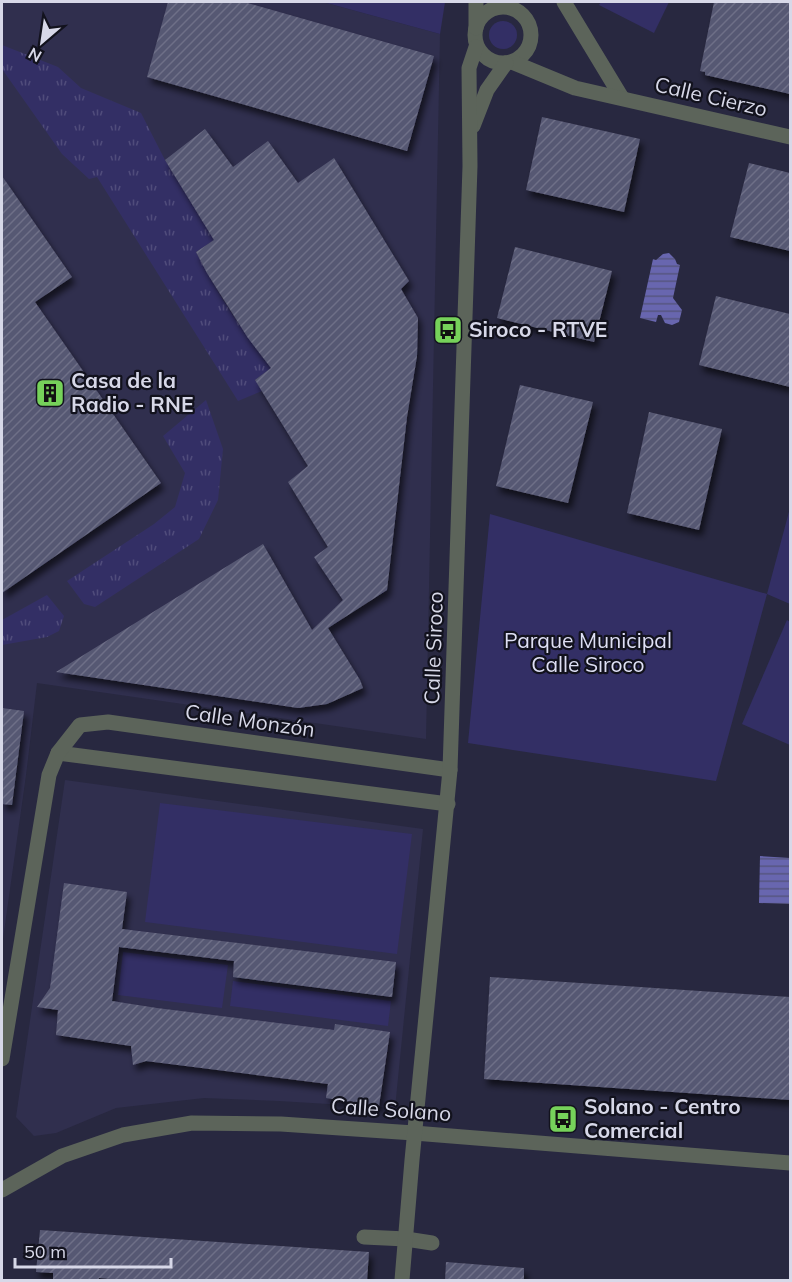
<svg xmlns="http://www.w3.org/2000/svg" width="792" height="1282" font-family="Mulish,sans-serif">
<defs>
<pattern id="grass-tufts" width="24" height="20" patternUnits="userSpaceOnUse" patternTransform="scale(1.5)"><rect width="24" height="20" fill="#332f65"/><path d="M3 7l-1-3M5 7V3M7 7l1-3M15 17l-1-3M17 17v-4M19 17l1-3" fill="none" stroke="#504c7b"/></pattern>
<pattern id="water-rules" width="6" height="5" patternUnits="userSpaceOnUse" patternTransform="scale(1.5)"><rect width="6" height="5" fill="#6866af"/><path d="M0 2.5h6" fill="none" stroke="#565580"/></pattern>
<pattern id="building-hatch" width="6" height="6" patternUnits="userSpaceOnUse" patternTransform="scale(1.5)"><rect width="6" height="6" fill="#575873"/><path d="M-1 1l2-2M0 6l6-6M5 7l2-2" fill="none" stroke="#6e6f87"/></pattern>
<filter id="shadow"><feDropShadow dx="3.5" dy="6" stdDeviation="3" flood-color="#0009"/></filter>
</defs>
<rect width="100%" height="100%" fill="#282840"/>
<!-- built -->
<g fill="#302f4e">
<polygon points="2,2 323,2 440,34 426,739 37,683 26,775 2,946"/>
<polygon points="65,780 423,829 395,1108 279,1101 204,1098 116,1108 56,1133 34,1136 16,1117"/>
</g>
<!-- grass -->
<g fill="url(#grass-tufts)">
<path d="M 2,45 L 58,67 L 81,88 L 141,113 L 165,160 L 214,240 L 196,252 C 217,293 243,332 271,368 L 255,380 L 262,391 L 238,401 L 97,177 L 89,179 L 62,154 L 2,69 Z"/>
<polygon points="206,400 223,449 218,500 199,539 95,607 84,604 67,581 154,524 175,507 185,473 163,436"/>
<polygon points="47,595 64,616 59,631 47,637 2,645 2,620"/>
</g>
<!-- green -->
<g fill="#332f65">
<polygon points="323,2 445,2 440,34"/>
<polygon points="601,2 669,2 654,33 599,5"/>
<circle cx="503" cy="35" r="14"/>
<polygon points="790,508 790,604 767,594 716,781 468,743 490,514 767,594"/>
<polygon points="787,620 790,622 790,745 742,724"/>
<polygon points="160,803 412,834 397,954 145,922"/>
<polygon points="123,952 228,965 222,1008 118,995"/>
<polygon points="233,981 391,1001 388,1026 230,1006"/>
</g>
<!-- water -->
<g fill="url(#water-rules)">
<polygon points="669,253 675,259 677,264 680,265 673,298 682,310 679,322 672,325 665,323 661,315 658,315 656,322 640,318 653,259 656,260 663,254"/>
<polygon points="760,856 790,858 790,904 759,903"/>
</g>
<!-- building -->
<g fill="url(#building-hatch)" filter="url(#shadow)">
<polygon points="168,2 244,2 434,56 407,151 147,77"/>
<polygon points="714,2 790,2 790,94 705,75 705,72 700,71"/>
<polygon points="542,117 640,139 624,212 526,190"/>
<polygon points="205,129 233,167 268,141 298,183 334,158 409,281 401,289 418,318 417,356 407,417 387,590 328,628 360,680 363,688 327,704 298,708 56,672 263,544 312,630 343,600 314,557 328,547 288,482 308,466 255,380 271,368 248,338 207,273 196,252 214,240 165,160"/>
<polygon points="749,163 790,173 790,251 730,237"/>
<polygon points="2,176 72,277 35,302 161,483 2,593"/>
<polygon points="515,247 612,271 594,342 497,318"/>
<polygon points="716,296 790,314 790,387 699,365"/>
<polygon points="520,385 593,402 568,503 496,486"/>
<polygon points="649,412 722,429 699,530 627,513"/>
<polygon points="2,708 24,711 12,805 2,804"/>
<polygon points="64,883 127,892 122,929 396,962 392,997 233,977 234,961 119,947 112,1001 157,1008 334,1030 335,1024 390,1032 379,1106 326,1098 328,1084 146,1061 133,1065 131,1046 56,1035 58,1010 37,1007 50,988"/>
<polygon points="490,977 790,997 790,1100 484,1079"/>
<polygon points="40,1230 369,1252 367,1281 132,1281 99,1278 98,1281 53,1281 53,1273 36,1272"/>
<polygon points="446,1262 524,1268 524,1281 445,1281"/>
</g>
<g fill="none" stroke-linecap="round" stroke-linejoin="round">
<!-- street -->
<g stroke="#5c645a" stroke-width="15">
<polyline points="564,2 622,98"/>
<circle cx="503" cy="35" r="28"/>
<polyline points="476,28 476,2"/>
<polyline points="512,62 575,88 790,137"/>
<polyline points="473,126 487,90 506,63"/>
<polyline points="58,753 448,804"/>
<polyline points="2,1059 49,775 58,753 80,725 108,722 450,770"/>
<polyline points="2,1190 62,1156 123,1135 192,1123 281,1124 414,1133 790,1163"/>
<polyline points="364,1237 406,1239 432,1243"/>
<polyline points="402,1280 412,1160 450,770 470,166 469,68 476,47"/>
</g>
</g>
<!-- icons -->
<defs>
<g id="bus-square" transform="scale(1.5)"><rect x="-9" y="-9" width="18" height="18" rx="4" fill="#76d25a" stroke="#12121d"/><path d="M-5-6H5V4H4V6H2V4H-2V6H-4V4H-5ZM-3.5-4V0h7V-4ZM-3.5 1.2v1.5H-2V1.2ZM2 1.2v1.5H3.5V1.2Z" fill="#111"/></g>
<g id="building-square" transform="scale(1.5)"><rect x="-9" y="-9" width="18" height="18" rx="4" fill="#76d25a" stroke="#12121d"/><path d="M-4-6H4V6H1V3H-1V6H-4ZM-2.5-4.3h1.7v1.8h-1.7ZM.8-4.3h1.7v1.8H.8ZM-2.5-1h1.7V.8h-1.7ZM.8-1h1.7V.8H.8Z" fill="#111"/></g>
</defs>
<g fill-rule="evenodd">
<use href="#bus-square" x="448" y="330"/>
<use href="#building-square" x="50" y="393"/>
<use href="#bus-square" x="563" y="1119"/>
</g>
<g text-anchor="middle" stroke-width="4.5" stroke-linejoin="round" paint-order="stroke">
<!-- street labels -->
<g font-size="21" fill="#d7d8e8" stroke="#12121d">
<text transform="translate(711 97) rotate(13)" y="7">Calle Cierzo</text>
<text transform="translate(434 648) rotate(-88)" y="7">Calle Siroco</text>
<text transform="translate(250 721) rotate(8)" y="7">Calle Monzón</text>
<text transform="translate(391 1110) rotate(4)" y="7">Calle Solano</text>
</g>
<!-- poi labels -->
<g font-size="21" font-weight="bold" fill="#d7d8e8" stroke="#12121d" text-anchor="start">
<text x="469" y="337">Siroco - RTVE</text>
<text x="71" y="388">Casa de la<tspan x="71" dy="24">Radio - RNE</tspan></text>
<text x="584" y="1114">Solano - Centro<tspan x="584" dy="24">Comercial</tspan></text>
</g>
<!-- park labels -->
<g font-size="21" fill="#dedff4" stroke="#12121d">
<text x="588" y="648">Parque Municipal<tspan x="588" dy="24">Calle Siroco</tspan></text>
</g>
</g>
<!-- border -->
<rect width="792" height="1282" fill="none" stroke="#d7d8e8" stroke-width="6"/>
<!-- north arrow -->
<g transform="translate(42 42) rotate(209)" stroke="#12121d" stroke-width="4.5" paint-order="stroke">
<path d="M0-4.5L10 22L0 15L-10 22Z" fill="#d7d8e8"/>
<text y="-9" font-size="16" font-weight="bold" text-anchor="middle" fill="#d7d8e8">N</text>
</g>
<!-- scale -->
<path d="M15 1258v9h156v-9" fill="none" stroke="#d7d8e8" stroke-width="3"/>
<text x="24" y="1258" font-size="18" fill="#d7d8e8" stroke="#12121d" stroke-width="4.5" paint-order="stroke">50 m</text>
</svg>
